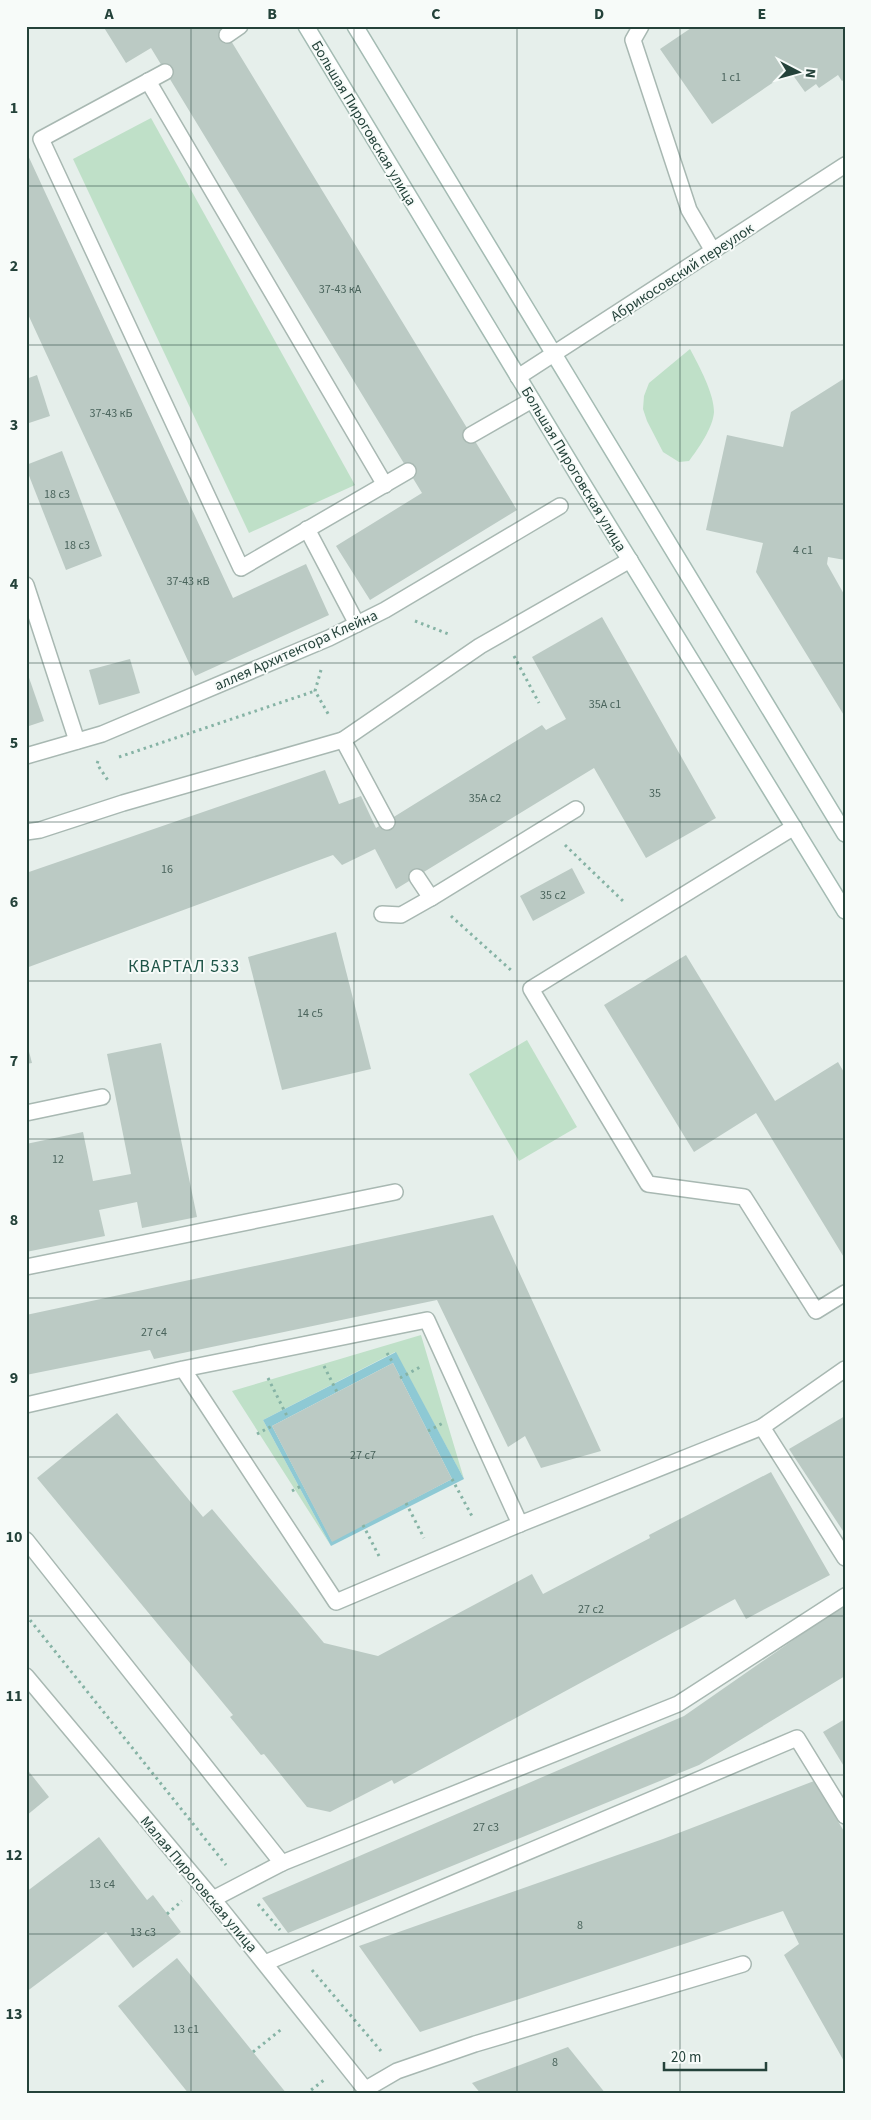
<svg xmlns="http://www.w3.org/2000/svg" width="871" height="2120" font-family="'Source Sans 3',sans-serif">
<rect width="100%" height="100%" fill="#e6efeb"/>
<!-- green -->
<g fill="#bfe0c8">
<polygon points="151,118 355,485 249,533 73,159"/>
<path d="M 690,349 C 699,366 714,393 714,412 C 713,428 698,449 689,461 L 679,462 L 663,452 L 647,421 L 643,409 L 644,396 L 649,383 Z"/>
<polygon points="527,1040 577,1127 519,1161 469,1074"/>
<polygon points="421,1335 464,1479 395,1352 263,1420 331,1546 232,1391"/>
</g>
<!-- water -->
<path fill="#8ec9d4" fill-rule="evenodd" d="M 396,1352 L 464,1479 L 331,1546 L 263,1420 ZM 393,1363 L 452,1479 L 332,1541 L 272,1426 Z"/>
<!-- building -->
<g fill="#bbcac4">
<polygon points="103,26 222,26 517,510 370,600 336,546 422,493 151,48 126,63"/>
<polygon points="694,26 845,26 845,79 842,81 838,75 819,88 816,84 805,92 790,71 712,124 660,49"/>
<polygon points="26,151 233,598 306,564 329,615 195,676 26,310"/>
<polygon points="37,375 50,416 26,424 26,379"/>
<polygon points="845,378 845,560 828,557 827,564 845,596 845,717 756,572 763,543 706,530 727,435 783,447 791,412"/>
<polygon points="62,451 102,556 66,570 26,468 26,465"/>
<polygon points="602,617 716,818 646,858 594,768 396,889 375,849 342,865 333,855 26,968 26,873 325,770 339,804 361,796 376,828 542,725 546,730 566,719 532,657"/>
<polygon points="130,659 140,693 99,705 89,670"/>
<polygon points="26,669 44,721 26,727"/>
<polygon points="572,868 585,893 533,921 520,896"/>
<polygon points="336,932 371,1069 282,1090 248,957"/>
<polygon points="686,955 775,1101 838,1062 845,1074 845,1259 756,1113 694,1152 604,1005"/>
<polygon points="26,1040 32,1063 26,1064"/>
<polygon points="161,1043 197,1217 142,1228 137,1202 99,1210 105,1236 26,1252 26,1144 83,1132 93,1181 131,1174 107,1054"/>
<polygon points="493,1215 601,1451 541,1468 525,1436 508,1447 437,1300 154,1359 150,1350 26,1375 26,1315"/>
<polygon points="393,1363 452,1479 332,1542 272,1426"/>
<polygon points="117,1413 203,1517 212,1509 324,1643 378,1656 532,1574 543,1594 650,1538 649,1535 771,1472 830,1575 746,1619 735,1599 394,1784 392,1780 330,1812 307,1807 264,1754 261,1755 230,1717 233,1715 37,1478"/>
<polygon points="845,1416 845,1534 789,1449"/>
<polygon points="845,1604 845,1676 699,1765 288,1933 262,1898 684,1716"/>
<polygon points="845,1719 845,1768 823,1732"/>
<polygon points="26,1768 49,1797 26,1816"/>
<polygon points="814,1781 845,1833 845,2063 784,1955 799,1944 783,1911 420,2032 359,1946 663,1839"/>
<polygon points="99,1837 147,1900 153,1895 181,1932 133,1968 106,1932 26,1992 26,1892"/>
<polygon points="177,1958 253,2052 287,2094 189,2094 118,2006"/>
<polygon points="568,2047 606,2094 481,2094 472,2083"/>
</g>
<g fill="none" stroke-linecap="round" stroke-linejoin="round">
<!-- lane casing -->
<g stroke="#a8b8b2" stroke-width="18">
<g id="lane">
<polyline points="641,26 633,40 689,210 713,251"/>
<polyline points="227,35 240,26"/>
<polyline points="165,72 41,139 241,568 408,471"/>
<polyline points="148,81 385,485"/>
<polyline points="471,435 532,400"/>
<polyline points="307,529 357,624"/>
<polyline points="26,585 77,741"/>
<polyline points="26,756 102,734 329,638 385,610 560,506"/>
<polyline points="387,822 343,740 480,646 630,560"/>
<polyline points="794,827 531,989 648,1184 744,1197 816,1311 845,1293"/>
<polyline points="26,832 40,830 123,803 343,740"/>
<polyline points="431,898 576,809"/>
<polyline points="382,914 401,915 431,898 417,877"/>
<polyline points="26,1113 102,1097"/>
<polyline points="26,1267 395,1192"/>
<polyline points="845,1369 762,1427 845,1558"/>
<polyline points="26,1405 183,1369 427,1320 520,1524 336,1602 183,1369"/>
<polyline points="520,1524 762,1427"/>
<polyline points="26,1540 282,1863"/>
<polyline points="213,1899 282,1863 678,1704 845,1596"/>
<polyline points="265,1963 797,1738 845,1816"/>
<polyline points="366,2089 397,2071 475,2044 743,1964"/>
</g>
</g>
<!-- street casing -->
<g stroke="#a8b8b2" stroke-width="18">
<g id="street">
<polyline points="518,377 845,165"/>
<polyline points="26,1676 213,1899 369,2094"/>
</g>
</g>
<!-- secondary casing -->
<g stroke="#a4bbb3" stroke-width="18">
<g id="secondary">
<polyline points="306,26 580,479 845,911"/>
<polyline points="355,26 845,834"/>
</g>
</g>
<!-- path -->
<g stroke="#86b3a5" stroke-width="3" stroke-dasharray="2.5 4" stroke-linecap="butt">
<polyline points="415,621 451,635"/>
<polyline points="514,656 539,703"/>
<polyline points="321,670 315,691 330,717"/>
<polyline points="119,757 315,691"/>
<polyline points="98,761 97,764 109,782"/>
<polyline points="565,845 625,903"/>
<polyline points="451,916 513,972"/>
<polyline points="387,1353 393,1363"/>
<polyline points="324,1366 337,1392"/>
<polyline points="268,1378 288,1418"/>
<polyline points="400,1378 422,1366"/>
<polyline points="428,1431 445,1422"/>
<polyline points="257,1434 272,1426"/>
<polyline points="452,1479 473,1518"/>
<polyline points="292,1491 303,1485"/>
<polyline points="406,1503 424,1538"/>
<polyline points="363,1525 379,1556"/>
<polyline points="26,1615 226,1865"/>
<polyline points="258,1904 280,1930"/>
<polyline points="167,1914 182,1901"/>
<polyline points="312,1970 381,2051"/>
<polyline points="253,2052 283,2028"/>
<polyline points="306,2094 324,2080"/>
</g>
<!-- lane -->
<use href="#lane" stroke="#fff" stroke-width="15"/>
<!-- street -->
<use href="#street" stroke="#fff" stroke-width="15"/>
<!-- secondary -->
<use href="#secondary" stroke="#fff" stroke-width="15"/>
</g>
<!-- grid -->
<path fill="none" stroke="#24423a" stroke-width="1" stroke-opacity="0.55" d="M 191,26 L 191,2094M 354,26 L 354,2094M 517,26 L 517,2094M 680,26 L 680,2094M 26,186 L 845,186M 26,345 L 845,345M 26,504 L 845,504M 26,663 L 845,663M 26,822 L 845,822M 26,981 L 845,981M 26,1139 L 845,1139M 26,1298 L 845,1298M 26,1457 L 845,1457M 26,1616 L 845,1616M 26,1775 L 845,1775M 26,1934 L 845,1934"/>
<g text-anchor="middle" stroke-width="4" stroke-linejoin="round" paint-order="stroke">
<!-- number labels -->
<g font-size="12" fill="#4a645c">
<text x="731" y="81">1 с1</text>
<text x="340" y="293">37-43 кА</text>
<text x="111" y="417">37-43 кБ</text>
<text x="57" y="498">18 с3</text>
<text x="77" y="549">18 с3</text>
<text x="803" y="554">4 с1</text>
<text x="188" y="585">37-43 кВ</text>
<text x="605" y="708">35А с1</text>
<text x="655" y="797">35</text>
<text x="485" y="802">35А с2</text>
<text x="167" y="873">16</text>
<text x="553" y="899">35 с2</text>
<text x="310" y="1017">14 с5</text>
<text x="58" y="1163">12</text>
<text x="154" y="1336">27 с4</text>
<text x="363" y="1459">27 с7</text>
<text x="591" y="1613">27 с2</text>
<text x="486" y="1831">27 с3</text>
<text x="102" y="1888">13 с4</text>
<text x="580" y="1929">8</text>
<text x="143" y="1936">13 с3</text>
<text x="186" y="2033">13 с1</text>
<text x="555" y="2066">8</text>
</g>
<!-- street labels -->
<g font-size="15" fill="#24423a" stroke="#f7fbf9">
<text transform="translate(364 123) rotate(59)" y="5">Большая Пироговская улица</text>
<text transform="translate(682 272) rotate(-33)" y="5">Абрикосовский переулок</text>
<text transform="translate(574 469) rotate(59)" y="5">Большая Пироговская улица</text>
<text transform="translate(296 650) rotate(-24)" y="5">аллея Архитектора Клейна</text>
<text transform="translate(199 1884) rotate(50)" y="5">Малая Пироговская улица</text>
</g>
<!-- quarter labels -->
<g font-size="18" letter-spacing="1" fill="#1f5548" stroke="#f7fbf9">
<text x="184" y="972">КВАРТАЛ 533</text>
</g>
</g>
<!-- border -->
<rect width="871" height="2120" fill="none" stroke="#f7fbf9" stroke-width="55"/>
<!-- north arrow -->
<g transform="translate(798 72) rotate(96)" stroke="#f7fbf9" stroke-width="4" paint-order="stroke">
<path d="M0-4L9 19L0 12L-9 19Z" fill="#24423a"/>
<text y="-8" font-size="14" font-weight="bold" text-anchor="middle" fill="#24423a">N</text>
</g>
<!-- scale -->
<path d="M664 2062v8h102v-8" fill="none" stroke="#24423a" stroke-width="2.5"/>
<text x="671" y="2062" font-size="15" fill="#24423a" stroke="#f7fbf9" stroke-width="4" paint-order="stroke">20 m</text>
<rect x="28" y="28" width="816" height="2064" fill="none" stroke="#24423a" stroke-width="2"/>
<g font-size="16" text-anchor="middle" font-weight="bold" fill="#24423a">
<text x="109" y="19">A</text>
<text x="272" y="19">B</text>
<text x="436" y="19">C</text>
<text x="599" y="19">D</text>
<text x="762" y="19">E</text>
<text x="14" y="113">1</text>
<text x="14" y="271">2</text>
<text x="14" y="430">3</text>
<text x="14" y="589">4</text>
<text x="14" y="748">5</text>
<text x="14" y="907">6</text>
<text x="14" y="1066">7</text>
<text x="14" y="1225">8</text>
<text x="14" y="1383">9</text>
<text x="14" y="1542">10</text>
<text x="14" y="1701">11</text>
<text x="14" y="1860">12</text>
<text x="14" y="2019">13</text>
</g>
</svg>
